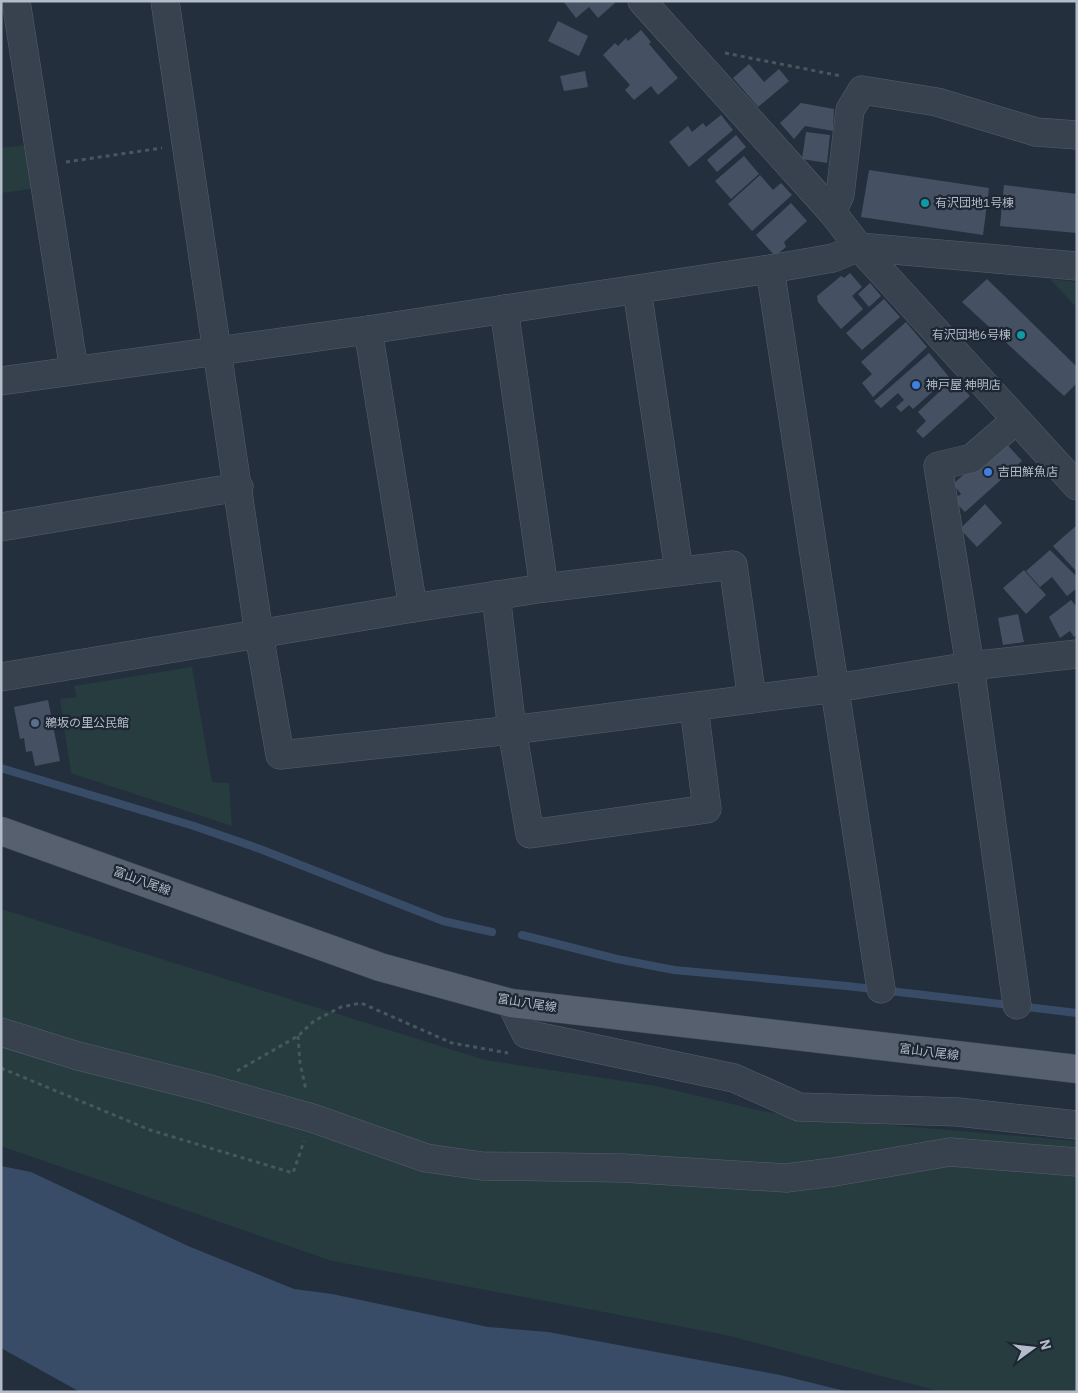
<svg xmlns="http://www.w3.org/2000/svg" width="1078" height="1393" font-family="'IBM Plex Sans','Noto Sans JP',sans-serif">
<rect width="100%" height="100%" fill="#242f3e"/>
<!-- green -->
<g fill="#263c3f">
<polygon points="26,145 32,189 1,193 1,148"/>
<polygon points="1050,279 1077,282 1077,308"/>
<polygon points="192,667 212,782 229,783 232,826 71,773 60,699 77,697 74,686"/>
<polygon points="1,909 485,1060 656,1086 762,1111 819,1119 1077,1141 1077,1392 942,1392 726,1335 332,1261 1,1146"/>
</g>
<!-- water -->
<polygon fill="#394c67" points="1,1166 31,1172 188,1246 294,1289 332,1294 488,1327 548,1332 780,1375 849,1392 80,1392 1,1348"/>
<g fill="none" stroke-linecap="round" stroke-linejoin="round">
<!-- stream -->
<g stroke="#394c67" stroke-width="8">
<polyline points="1,768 194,826 260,849 443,921 492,932"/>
<polyline points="522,935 617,959 674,970 847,986 1077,1013"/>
</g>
</g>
<!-- building -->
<g fill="#455162">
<polygon points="563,1 614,1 615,3 598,18 589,7 576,18"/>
<polygon points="558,21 588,36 579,56 548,41"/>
<polygon points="641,30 651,42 649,44 678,78 658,95 651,86 634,100 625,90 630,85 603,55 615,43 618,46 626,38 628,41"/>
<polygon points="749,64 764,82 779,69 789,81 758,107 733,78"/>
<polygon points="585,71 588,87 564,91 560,76"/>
<polygon points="801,103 834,109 833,131 805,126 794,139 780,123"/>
<polygon points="721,115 733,130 689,167 669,142 688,126 692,132 703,123 706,127"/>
<polygon points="806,132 830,135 827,163 802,159"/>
<polygon points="736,135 746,147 717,172 707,160"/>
<polygon points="744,156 759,174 731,199 715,181"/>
<polygon points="869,170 989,188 983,235 861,217"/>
<polygon points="760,175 773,190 781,183 792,195 752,231 728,204"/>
<polygon points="1004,185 1077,194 1077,233 1000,226"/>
<polygon points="791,203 807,221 784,242 786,247 775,256 756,235"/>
<polygon points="850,273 862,287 852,296 863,309 841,329 818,302 817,296 841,276 844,278"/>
<polygon points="987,279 1077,367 1077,383 1064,396 962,302"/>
<polygon points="870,283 881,296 869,307 858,294"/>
<polygon points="884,299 900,317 862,350 846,333"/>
<polygon points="906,322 927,347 873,397 862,383 872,374 861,362"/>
<polygon points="929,353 949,377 913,409 909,405 901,412 896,407 904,400 898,393 881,408 874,401"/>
<polygon points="954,378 970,396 923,438 916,431 926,421 918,412"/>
<polygon points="1003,440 1022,461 965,512 953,500 961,494 953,484"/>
<polygon points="985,504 1002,523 977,547 960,529"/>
<polygon points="1077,525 1077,568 1075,570 1053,546"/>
<polygon points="1050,550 1075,575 1077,573 1077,588 1067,596 1052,577 1040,587 1026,571"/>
<polygon points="1024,570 1046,595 1026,614 1003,588"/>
<polygon points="1071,600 1077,607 1077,635 1074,637 1070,631 1060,638 1049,617"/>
<polygon points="1018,614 1024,642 1003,645 998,618"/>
<polygon points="48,700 60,761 35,766 32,751 26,752 24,738 20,739 14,707"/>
</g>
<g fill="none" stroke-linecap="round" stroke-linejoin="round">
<!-- minor casing -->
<g stroke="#565f6c" stroke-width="29">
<g id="minor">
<polyline points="16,1 74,370"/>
<polyline points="165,1 259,634 280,755 512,730 836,688 970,666 1077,654"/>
<polyline points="642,1 832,212 859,247 1077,486"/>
<polyline points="832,212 840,195 850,110 862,90 937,102 1036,132 1077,135"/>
<polyline points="770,269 881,989"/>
<polyline points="637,290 679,571"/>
<polyline points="504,309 544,588"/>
<polyline points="368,330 413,608"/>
<polyline points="1,381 368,330 770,269 833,258 859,247 1077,266"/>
<polyline points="1016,420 972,458 938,466 970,666 1017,1005"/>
<polyline points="1,527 239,487"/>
<polyline points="496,595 512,730 530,834 707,809 694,707"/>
<polyline points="1,677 413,608 544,588 733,565 752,699"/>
<polyline points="511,1003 526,1034 734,1078 799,1107 958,1112 1077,1125"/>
<polyline points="1,1032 78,1056 206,1088 312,1118 426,1158 482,1166 622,1168 786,1178 834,1172 950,1152 1077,1162"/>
</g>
</g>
<!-- major casing -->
<g stroke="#414a57" stroke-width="29">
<polyline id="major" points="1,831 380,967 511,1003 1077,1069"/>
</g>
<!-- path -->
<g stroke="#44595c" stroke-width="3" stroke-dasharray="4 4" stroke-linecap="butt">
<polyline points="725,53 841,76"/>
<polyline points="66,162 162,148"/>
<polyline points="298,1036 300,1063 306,1090"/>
<polyline points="1,1068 150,1130 293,1173 304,1141"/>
<polyline points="237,1071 298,1036 314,1021 341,1007 361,1003 452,1043 508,1053"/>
</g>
<!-- minor -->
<use href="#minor" stroke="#38414e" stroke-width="28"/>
<!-- major -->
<use href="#major" stroke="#56606e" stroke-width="28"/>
</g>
<!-- markers -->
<g fill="#0f9aa8" stroke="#1d2633" stroke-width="2">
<circle cx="925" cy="203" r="5"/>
<circle cx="1021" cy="335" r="5"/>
</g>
<g fill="#3f7fe0" stroke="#1d2633" stroke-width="2">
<circle cx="916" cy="385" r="5"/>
<circle cx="988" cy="472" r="5"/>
</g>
<circle fill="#5c6f8a" stroke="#1d2633" stroke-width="2" cx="35" cy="723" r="5"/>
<g text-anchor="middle" stroke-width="4.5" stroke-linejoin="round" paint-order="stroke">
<!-- poi labels -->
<g font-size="12" fill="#b4bcc9" stroke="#1d2633" text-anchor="start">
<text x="935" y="207">有沢団地1号棟</text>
<text x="1011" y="339" text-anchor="end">有沢団地6号棟</text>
<text x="926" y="389">神戸屋 神明店</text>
<text x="998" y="476">吉田鮮魚店</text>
<text x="45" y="727">鵜坂の里公民館</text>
</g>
<!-- street labels -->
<g font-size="12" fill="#b4bcc9" stroke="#1d2633">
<text transform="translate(142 881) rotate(20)" y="4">富山八尾線</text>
<text transform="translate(527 1003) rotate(9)" y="4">富山八尾線</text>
<text transform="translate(929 1052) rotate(7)" y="4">富山八尾線</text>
</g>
</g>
<!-- border -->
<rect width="1078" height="1393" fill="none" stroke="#b4bcc9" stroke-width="5"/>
<!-- north arrow -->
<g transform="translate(1033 1348) rotate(75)" stroke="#1d2633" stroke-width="4" paint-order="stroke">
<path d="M0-4L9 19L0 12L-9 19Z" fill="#b4bcc9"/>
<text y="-8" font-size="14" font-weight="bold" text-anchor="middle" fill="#b4bcc9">N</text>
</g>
</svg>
